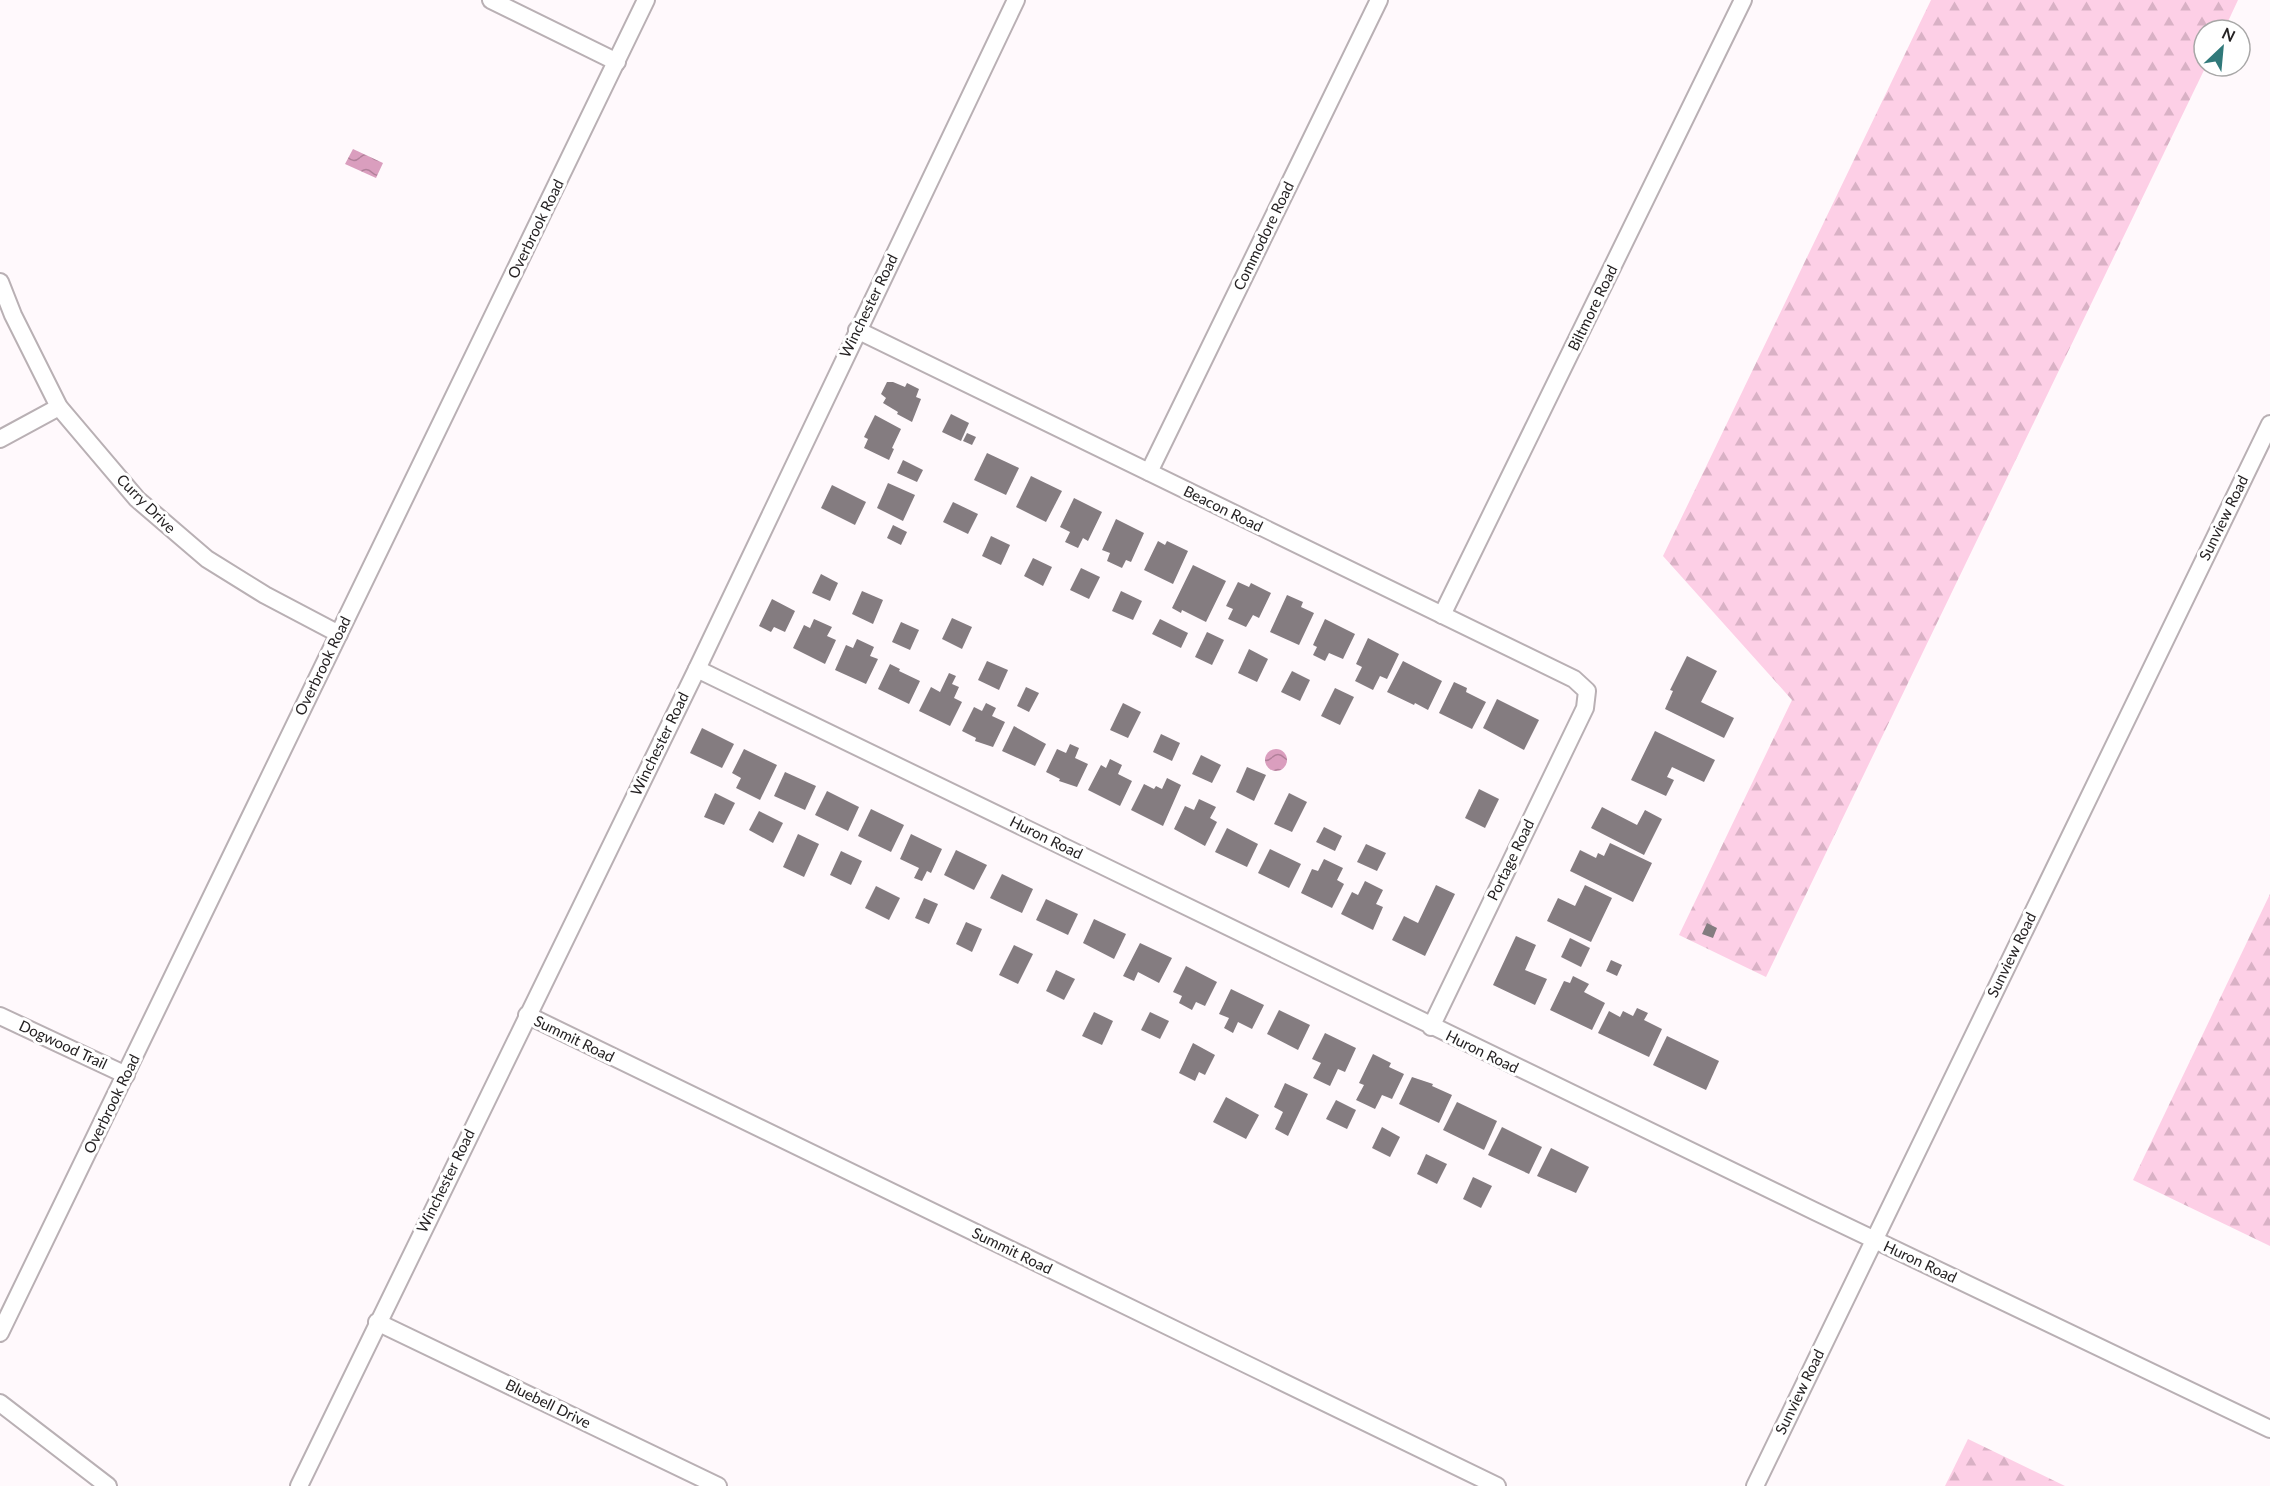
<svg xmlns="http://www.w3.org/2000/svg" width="2270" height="1486" font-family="Lato,sans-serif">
<defs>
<pattern id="forest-firs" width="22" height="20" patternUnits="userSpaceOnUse" patternTransform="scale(1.5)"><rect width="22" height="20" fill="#fdcfe6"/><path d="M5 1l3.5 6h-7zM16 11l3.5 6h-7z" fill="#d9b1c5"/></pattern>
<pattern id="water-waves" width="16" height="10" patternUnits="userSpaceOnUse" patternTransform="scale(1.5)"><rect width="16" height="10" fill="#da9ebe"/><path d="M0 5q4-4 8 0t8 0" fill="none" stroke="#b1809a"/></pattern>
</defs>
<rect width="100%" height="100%" fill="#fff9fc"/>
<!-- forest -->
<g fill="url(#forest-firs)">
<polygon points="1931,0 2238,0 2224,30 2204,30 2204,66 2206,66 1766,977 1679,935 1792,700 1663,556"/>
<polygon points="2270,894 2270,1246 2133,1180"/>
<polygon points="1968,1439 2065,1486 1945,1486"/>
</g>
<!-- water -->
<g fill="url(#water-waves)">
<polygon points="353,149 383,163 376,178 345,164"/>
<circle cx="1276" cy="760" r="11"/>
</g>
<!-- building -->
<g fill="#847c80">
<polygon points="887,382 893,382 905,387 907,383 919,389 916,397 921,399 912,422 897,414 898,412 883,403 886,398 881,394"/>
<polygon points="951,414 969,423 961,441 942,432"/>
<polygon points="875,415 901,429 892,448 894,449 889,460 864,448 868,439 864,437"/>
<polygon points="967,433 976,437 972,445 963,441"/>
<polygon points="987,453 1019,468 1006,495 974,480"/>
<polygon points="903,460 923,470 917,482 897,473"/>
<polygon points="1031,476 1062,491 1046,522 1016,507"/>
<polygon points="888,483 915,495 903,521 877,508"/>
<polygon points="832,485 866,502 855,525 821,508"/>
<polygon points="1074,498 1102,512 1088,541 1083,538 1078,548 1065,542 1070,532 1060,527"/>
<polygon points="953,502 978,514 968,534 943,522"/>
<polygon points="1116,519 1144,533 1131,562 1126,560 1122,568 1107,561 1110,553 1102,550"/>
<polygon points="893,525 907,532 901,545 887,538"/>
<polygon points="991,536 1010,545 1001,565 982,556"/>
<polygon points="1158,541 1165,545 1167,541 1188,551 1173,584 1144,570"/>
<polygon points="1033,558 1052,567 1043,586 1024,576"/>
<polygon points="1193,565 1226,581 1206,622 1182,610 1181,613 1172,608"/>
<polygon points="1081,568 1100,577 1089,599 1070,590"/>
<polygon points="821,574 838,583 830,601 812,593"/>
<polygon points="1238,582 1249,587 1251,583 1271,593 1259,618 1253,615 1246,627 1228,619 1233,609 1226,606"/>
<polygon points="862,591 883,600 873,624 852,614"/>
<polygon points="1121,591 1142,601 1133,620 1112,611"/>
<polygon points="1287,595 1303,602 1301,607 1314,613 1299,645 1270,632"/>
<polygon points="772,599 795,611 785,632 774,627 771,632 759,626"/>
<polygon points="952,618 972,627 962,649 942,639"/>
<polygon points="814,619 832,627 827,636 836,640 825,664 793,648 804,625 810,628"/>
<polygon points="1160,619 1188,633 1181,648 1152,634"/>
<polygon points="1325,619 1355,634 1343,659 1329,653 1325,661 1313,655 1317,647 1313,645"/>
<polygon points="901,622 919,630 910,650 892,642"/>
<polygon points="1207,632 1224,640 1212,665 1195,657"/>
<polygon points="1368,638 1399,654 1387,679 1380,676 1373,690 1355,681 1362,667 1356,664"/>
<polygon points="857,639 874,647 870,656 878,659 866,684 835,670 846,645 853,648"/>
<polygon points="1249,649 1268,659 1257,682 1238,673"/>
<polygon points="1687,656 1717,671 1701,702 1734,718 1724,738 1665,709 1673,691 1670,690"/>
<polygon points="987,661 1008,670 999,690 978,680"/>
<polygon points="1403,661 1442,681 1428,710 1415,703 1414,705 1387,692"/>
<polygon points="890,664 900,669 899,671 920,681 909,704 878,689"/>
<polygon points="1292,671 1310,680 1300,701 1281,692"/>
<polygon points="949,673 956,676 952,684 959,687 954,698 962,702 950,726 919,711 931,687 940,692"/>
<polygon points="1454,682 1467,688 1466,692 1486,702 1472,729 1439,713"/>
<polygon points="1026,687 1039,693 1029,712 1017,706"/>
<polygon points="1335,688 1354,697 1340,725 1321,716"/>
<polygon points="1497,699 1539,720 1524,750 1483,728"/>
<polygon points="986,703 996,708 992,716 1005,722 993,747 975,741 976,738 962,731 974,707 982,711"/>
<polygon points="1123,703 1141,712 1128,738 1110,730"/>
<polygon points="1014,726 1046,744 1035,766 1002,751"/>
<polygon points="702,728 734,744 722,768 690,753"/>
<polygon points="1655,731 1715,760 1704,782 1672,767 1667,777 1674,780 1666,796 1631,780"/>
<polygon points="1161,734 1180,743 1172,761 1153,752"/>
<polygon points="1070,744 1079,748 1075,758 1088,764 1077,787 1059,781 1060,779 1046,772 1057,749 1066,753"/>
<polygon points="744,749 777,765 760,800 736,788 741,778 732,773"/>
<polygon points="1201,755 1221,765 1212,783 1192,774"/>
<polygon points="1110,759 1122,765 1118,774 1132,781 1120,806 1088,790 1101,765 1106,768"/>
<polygon points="1247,767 1266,775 1254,801 1236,792"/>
<polygon points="785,772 816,786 805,810 774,796"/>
<polygon points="1167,778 1181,785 1163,826 1131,810 1144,784 1154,789 1156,786 1162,789"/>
<polygon points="1479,789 1499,799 1485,828 1465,818"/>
<polygon points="827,791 859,807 848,831 815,815"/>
<polygon points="715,793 735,803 724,825 704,817"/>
<polygon points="1289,793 1307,802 1292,832 1274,824"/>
<polygon points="1199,799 1216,807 1210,818 1217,822 1205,846 1174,829 1185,806 1194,810"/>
<polygon points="1602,807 1637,825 1645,810 1662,819 1644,855 1591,828"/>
<polygon points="871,809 904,825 891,852 858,836"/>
<polygon points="759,811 783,823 773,843 749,830"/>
<polygon points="1324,827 1342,836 1335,851 1316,842"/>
<polygon points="1227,828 1258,844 1247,867 1215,852"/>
<polygon points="798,834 819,844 804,877 783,867"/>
<polygon points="911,834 942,849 931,873 927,871 922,881 914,878 919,868 900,859"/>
<polygon points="1610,843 1652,863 1633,902 1570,871 1580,850 1596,858 1598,853 1604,856"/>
<polygon points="1366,844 1386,853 1377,871 1357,862"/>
<polygon points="1270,849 1301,864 1289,888 1258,873"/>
<polygon points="956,850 987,865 974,890 944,875"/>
<polygon points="841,851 862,861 851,885 830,875"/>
<polygon points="1324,859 1343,868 1337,880 1344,884 1332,908 1301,893 1312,869 1318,871"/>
<polygon points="1002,874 1033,889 1022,913 990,898"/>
<polygon points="1365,881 1383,890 1376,904 1383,907 1373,930 1341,914 1352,892 1358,895"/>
<polygon points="1436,885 1455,894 1425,956 1392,940 1404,916 1418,923"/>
<polygon points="1585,885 1612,898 1591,942 1547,921 1558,898 1575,906"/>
<polygon points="876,886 900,898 889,920 865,908"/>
<polygon points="924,898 938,904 929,924 915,918"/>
<polygon points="1046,899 1078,914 1068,935 1036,920"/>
<polygon points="1094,919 1126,934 1114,959 1083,943"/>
<polygon points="966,922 982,929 972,952 956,944"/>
<polygon points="1707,923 1717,928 1713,938 1702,934"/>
<polygon points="1516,936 1536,945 1525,970 1547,979 1535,1005 1493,985"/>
<polygon points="1570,938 1590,948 1581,967 1561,957"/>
<polygon points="1140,943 1172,958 1159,983 1138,972 1134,981 1123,976"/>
<polygon points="1014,945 1033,954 1018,984 999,975"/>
<polygon points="1611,960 1622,965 1617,976 1606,971"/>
<polygon points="1186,966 1217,982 1205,1006 1196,1002 1192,1010 1179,1003 1182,996 1173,992"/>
<polygon points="1056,970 1075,979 1064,1000 1046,991"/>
<polygon points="1573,976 1589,984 1584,992 1605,1003 1592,1030 1550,1010 1564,981 1570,983"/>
<polygon points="1231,989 1264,1005 1252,1029 1238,1022 1233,1033 1224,1028 1229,1018 1219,1014"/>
<polygon points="1637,1008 1648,1013 1644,1020 1662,1029 1649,1057 1598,1033 1609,1011 1620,1017 1623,1011 1633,1016"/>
<polygon points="1279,1010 1310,1025 1298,1050 1267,1034"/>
<polygon points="1094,1012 1113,1021 1102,1045 1082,1036"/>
<polygon points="1150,1012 1169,1021 1160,1039 1141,1030"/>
<polygon points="1325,1033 1356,1048 1345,1072 1338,1069 1330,1086 1313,1078 1321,1063 1312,1059"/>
<polygon points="1667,1036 1719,1061 1706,1090 1653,1065"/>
<polygon points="1193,1043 1215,1055 1205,1075 1199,1072 1195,1081 1179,1073"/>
<polygon points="1373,1054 1391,1063 1389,1067 1404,1074 1392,1099 1382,1095 1375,1109 1356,1100 1364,1085 1359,1083"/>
<polygon points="1412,1077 1433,1084 1432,1086 1452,1095 1439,1123 1399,1104"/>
<polygon points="1285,1083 1308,1094 1288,1136 1275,1129 1283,1112 1274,1107"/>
<polygon points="1226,1097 1259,1115 1246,1139 1213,1122"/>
<polygon points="1336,1100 1356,1110 1347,1129 1326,1119"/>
<polygon points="1457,1102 1497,1121 1484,1150 1443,1130"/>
<polygon points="1382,1127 1400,1137 1390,1157 1372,1148"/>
<polygon points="1502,1127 1542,1147 1529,1174 1488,1155"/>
<polygon points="1551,1148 1589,1167 1576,1193 1537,1176"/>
<polygon points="1426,1154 1447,1164 1437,1184 1417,1174"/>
<polygon points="1473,1177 1492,1186 1481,1208 1463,1199"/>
</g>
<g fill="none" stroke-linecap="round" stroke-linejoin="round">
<!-- minor casing -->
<g stroke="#b9b0b4" stroke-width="20">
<g id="minor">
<polyline points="491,0 617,62"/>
<polyline points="0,282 13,315 59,407 137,499 207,559 265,595 339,634"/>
<polyline points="857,330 1574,679 1587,691 1585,708 1431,1027"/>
<polyline points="0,439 59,407"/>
<polyline points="1149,472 1379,0"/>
<polyline points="1442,615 1743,0"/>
<path d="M 697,669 C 1220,924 1744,1179 2270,1429"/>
<polyline points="527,1015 1497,1486"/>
<polyline points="0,1016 126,1075"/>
<polyline points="377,1322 718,1486"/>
<polyline points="0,1333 646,0"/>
<polyline points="0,1403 108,1486"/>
<polyline points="299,1486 697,669 1016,0"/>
<polyline points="1755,1486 2270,424"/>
</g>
</g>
<!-- minor -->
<use href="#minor" stroke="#fff" stroke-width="16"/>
</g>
<g text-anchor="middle" stroke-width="6" stroke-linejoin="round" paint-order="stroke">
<!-- street labels -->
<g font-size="15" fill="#252223" stroke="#fff">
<text transform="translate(536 229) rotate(-64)" y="5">Overbrook Road</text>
<text transform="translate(1264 236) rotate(-64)" y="5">Commodore Road</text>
<text transform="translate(869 306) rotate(-64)" y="5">Winchester Road</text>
<text transform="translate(1593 308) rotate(-64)" y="5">Biltmore Road</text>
<text transform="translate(146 504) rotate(45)" y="5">Curry Drive</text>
<text transform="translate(1223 509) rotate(26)" y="5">Beacon Road</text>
<text transform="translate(2224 518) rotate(-64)" y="5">Sunview Road</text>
<text transform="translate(323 666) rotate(-64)" y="5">Overbrook Road</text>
<text transform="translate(660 744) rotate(-64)" y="5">Winchester Road</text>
<text transform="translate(1046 838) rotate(26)" y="5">Huron Road</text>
<text transform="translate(1511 860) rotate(-64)" y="5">Portage Road</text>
<text transform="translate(2012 955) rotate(-64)" y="5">Sunview Road</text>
<text transform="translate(574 1039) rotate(26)" y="5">Summit Road</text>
<text transform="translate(63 1045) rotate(25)" y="5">Dogwood Trail</text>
<text transform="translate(1482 1052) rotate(26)" y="5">Huron Road</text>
<text transform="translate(112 1104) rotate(-64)" y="5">Overbrook Road</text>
<text transform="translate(446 1181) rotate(-64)" y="5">Winchester Road</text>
<text transform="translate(1012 1251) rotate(26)" y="5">Summit Road</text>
<text transform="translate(1920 1262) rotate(25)" y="5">Huron Road</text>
<text transform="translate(1800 1392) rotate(-64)" y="5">Sunview Road</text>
<text transform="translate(548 1404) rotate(26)" y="5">Bluebell Drive</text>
</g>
</g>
<!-- north arrow -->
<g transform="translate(2222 48) rotate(26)"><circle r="28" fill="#ffffff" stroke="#a8a7a7" stroke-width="1.5"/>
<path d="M0-4.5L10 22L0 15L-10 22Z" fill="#30797a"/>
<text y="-9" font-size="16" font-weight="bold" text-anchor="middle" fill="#252223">N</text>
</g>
</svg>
